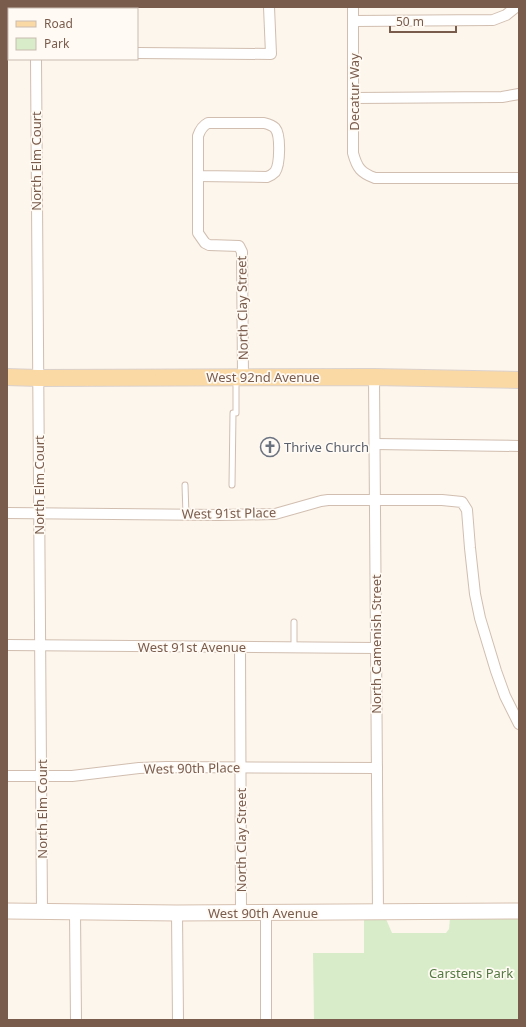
<svg xmlns="http://www.w3.org/2000/svg" width="526" height="1027" font-family="'Noto Sans',sans-serif">
<rect width="100%" height="100%" fill="#fdf6ec"/>
<!-- green -->
<polygon fill="#d8ecc9" points="364,918 386,919 392,933 446,933 449,929 450,918 519,918 519,1020 314,1020 313,953 364,953"/>
<g fill="none" stroke-linecap="round" stroke-linejoin="round">
<!-- lane casing -->
<g stroke="#d1beb0" stroke-width="7">
<g id="lane">
<polyline points="236,413 236,380"/>
<polyline points="185,485 186,515"/>
<polyline points="232,485 233,413"/>
<polyline points="294,622 294,648"/>
</g>
</g>
<!-- street casing -->
<g stroke="#d1beb0" stroke-width="12">
<g id="street">
<polyline points="35,7 35,9"/>
<polyline points="88,7 88,9"/>
<path d="M 353,7 L 353,153 C 357,168 361,173 375,178 L 519,178"/>
<polyline points="354,21 493,20 506,15 516,7"/>
<polyline points="137,53 271,54 269,7"/>
<polyline points="36,59 42,911"/>
<polyline points="354,98 502,97 519,94"/>
<path d="M 208,123 L 264,123 C 268,124 272,125 275,128 C 281,135 280,165 275,172 C 273,174 270,176 267,177 L 198,176 L 198,136 C 200,130 202,126 208,123 Z"/>
<polyline points="198,176 198,233 205,243 209,245 239,246 242,252 243,377"/>
<polyline points="374,377 378,912"/>
<polyline points="375,444 519,446"/>
<polyline points="7,513 219,515 275,514 321,501 328,500 442,500 462,502 467,510 470,548 475,594 480,618 496,671 505,696 519,724"/>
<polyline points="7,645 376,648"/>
<polyline points="240,648 241,913"/>
<polyline points="7,776 72,776 139,768 166,767 377,768"/>
<polyline points="75,912 76,1020"/>
<polyline points="177,913 178,1020"/>
<polyline points="266,913 266,1020"/>
</g>
</g>
<!-- secondary casing -->
<g stroke="#d6c0b0" stroke-width="17">
<polyline id="secondary" points="7,911 177,913 519,911"/>
</g>
<!-- primary casing -->
<g stroke="#dad1cd" stroke-width="18">
<polyline id="primary" points="7,377 38,378 374,377 519,380"/>
</g>
<!-- lane -->
<use href="#lane" stroke="#fff" stroke-width="5"/>
<!-- street -->
<use href="#street" stroke="#fff" stroke-width="10"/>
<!-- secondary -->
<use href="#secondary" stroke="#fff" stroke-width="15"/>
<!-- primary -->
<use href="#primary" stroke="#fbd9a5" stroke-width="16"/>
</g>
<!-- icons -->
<defs>
<g id="church-ring" transform="scale(1)"><circle r="9.5" fill="#fffaf3" stroke="#6b7280" stroke-width="1.5"/><path d="M-1.2-6h2.4v3.5h3.3v2.4h-3.3V6h-2.4V-.1h-3.3v-2.4h3.3Z" fill="#6b7280"/></g>
</defs>
<g fill-rule="evenodd">
<use href="#church-ring" x="270" y="447"/>
</g>
<g text-anchor="middle" stroke-width="3.5" stroke-linejoin="round" paint-order="stroke">
<!-- street labels -->
<g font-size="13" fill="#7a5c4d" stroke="#fffaf3">
<text transform="translate(354 92) rotate(-90)" y="5">Decatur Way</text>
<text transform="translate(36 161) rotate(-90)" y="5">North Elm Court</text>
<text transform="translate(242 308) rotate(-91)" y="5">North Clay Street</text>
<text x="263" y="382">West 92nd Avenue</text>
<text transform="translate(39 485) rotate(-90)" y="5">North Elm Court</text>
<text transform="translate(229 513) rotate(-1)" y="5">West 91st Place</text>
<text transform="translate(376 644) rotate(-90)" y="5">North Camenish Street</text>
<text x="192" y="652">West 91st Avenue</text>
<text transform="translate(192 768) rotate(-1)" y="5">West 90th Place</text>
<text transform="translate(42 809) rotate(-90)" y="5">North Elm Court</text>
<text transform="translate(241 840) rotate(-90)" y="5">North Clay Street</text>
<text x="263" y="918">West 90th Avenue</text>
</g>
<!-- worship labels -->
<g font-size="13" fill="#5b616d" stroke="#fffaf3" text-anchor="start">
<text x="284" y="452">Thrive Church</text>
</g>
<!-- park labels -->
<g font-size="13" fill="#537a41" stroke="#fffaf3">
<text x="471" y="978">Carstens Park</text>
</g>
</g>
<!-- border -->
<rect width="526" height="1027" fill="none" stroke="#7a5c4d" stroke-width="16"/>
<!-- legend -->
<rect x="8" y="8" width="130" height="52" fill="#fffaf3" stroke="#cabbb1"/>
<rect x="16" y="21" width="20" height="6" fill="#fbd9a5" stroke="#cabbb1"/>
<text x="44" y="28" font-size="12" fill="#7a5c4d">Road</text>
<rect x="16" y="38" width="20" height="12" fill="#d8ecc9" stroke="#cabbb1"/>
<text x="44" y="48" font-size="12" fill="#7a5c4d">Park</text>
<!-- scale -->
<path d="M390 26v6h66v-6" fill="none" stroke="#7a5c4d" stroke-width="2"/>
<text x="396" y="26" font-size="12" fill="#7a5c4d" stroke="#fffaf3" stroke-width="3" paint-order="stroke">50 m</text>
</svg>
